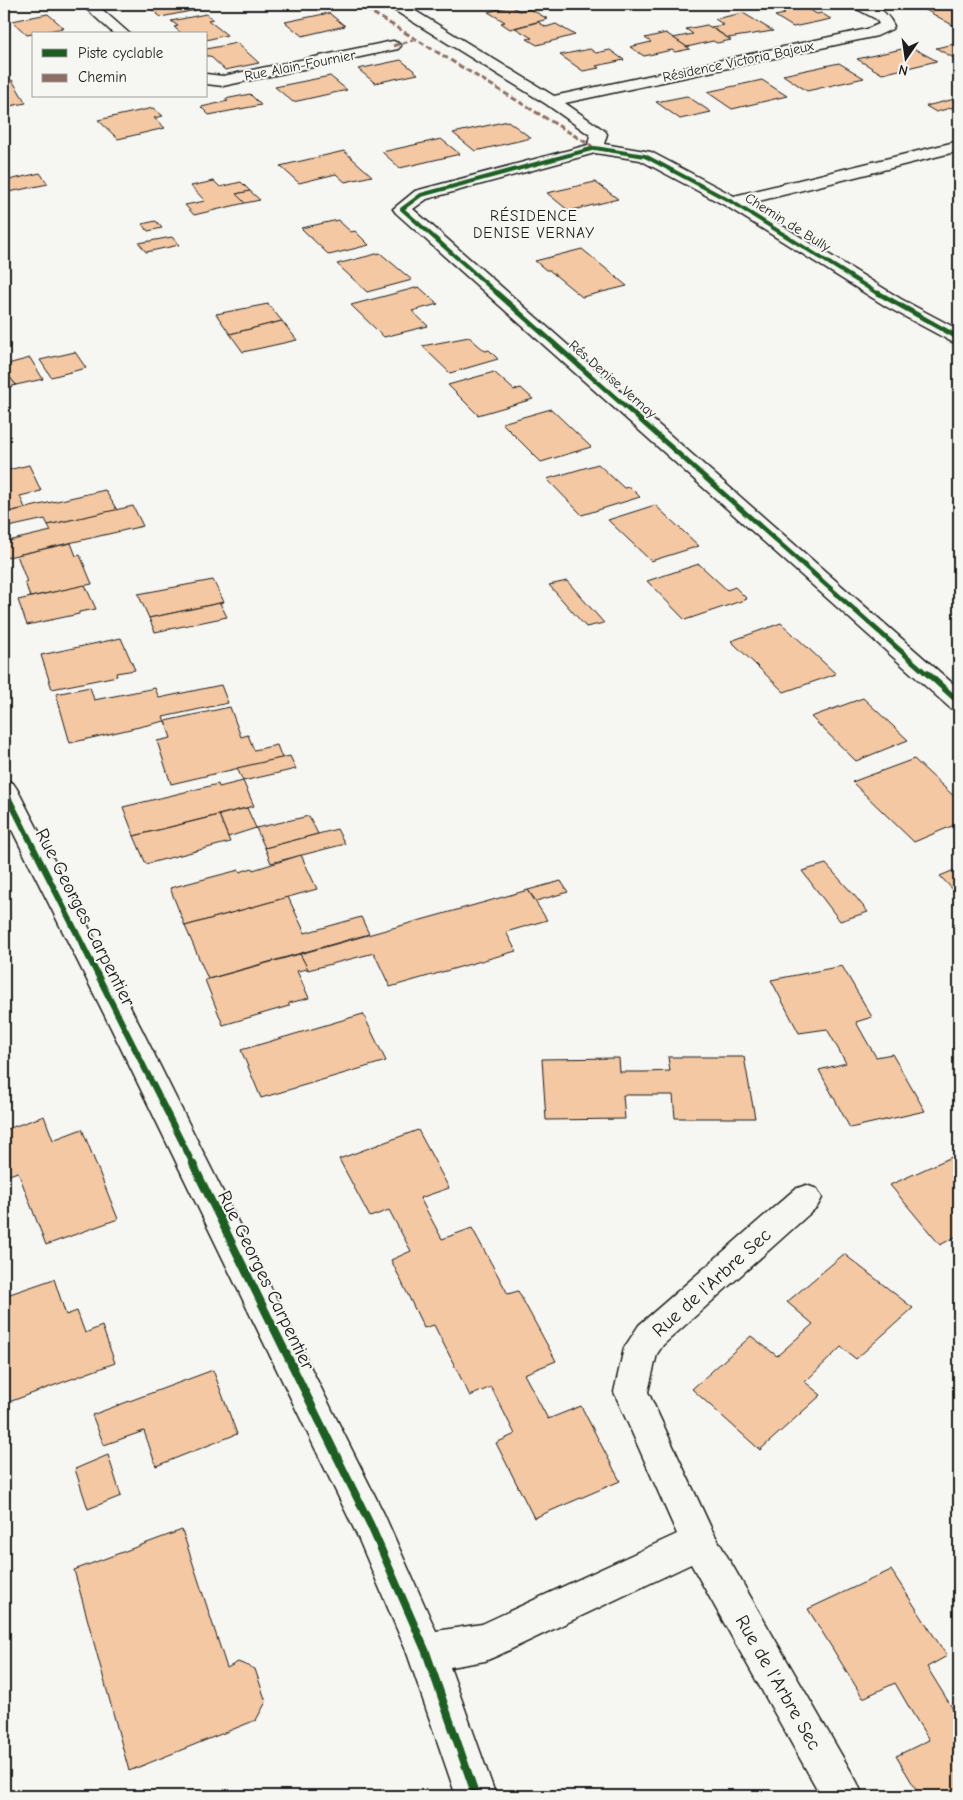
<svg xmlns="http://www.w3.org/2000/svg" width="963" height="1800" font-family="'Comic Neue',sans-serif">
<rect width="100%" height="100%" fill="#f6f6f2"/>
<filter id="ink" filterUnits="userSpaceOnUse"><feTurbulence type="fractalNoise" baseFrequency=".02" numOctaves="2"/><feDisplacementMap in="SourceGraphic" scale="10" xChannelSelector="R" yChannelSelector="G"/><feConvolveMatrix kernelMatrix="1 2 1 2 8 2 1 2 1" color-interpolation-filters="sRGB"/></filter>
<g filter="url(#ink)">
<!-- building -->
<g fill="#f3c8a2" stroke="#1c1c1c">
<polygon points="139,4 188,4 196,10 161,17 146,5 142,6"/>
<polygon points="799,4 817,14 821,13 831,19 793,27 775,16 785,14 776,9"/>
<polygon points="950,4 959,6 959,27 956,27 924,9"/>
<polygon points="511,6 519,11 530,9 548,19 510,29 501,23 505,22 488,12"/>
<polygon points="329,13 345,26 302,36 285,22"/>
<polygon points="743,13 773,31 728,38 711,27 724,25 715,19"/>
<polygon points="48,14 64,28 27,35 12,21"/>
<polygon points="206,14 213,19 208,20 227,35 206,40 206,34 182,34 174,27 178,26 171,21"/>
<polygon points="538,22 546,27 556,24 575,35 537,45 527,39 532,38 515,28"/>
<polygon points="707,25 731,40 717,43 713,41 687,47 673,38 693,34 686,29"/>
<polygon points="666,33 690,49 675,52 672,50 644,56 630,47 651,42 645,38"/>
<polygon points="237,43 259,63 225,70 210,56 206,56 206,49"/>
<polygon points="959,43 959,61 936,48"/>
<polygon points="911,47 937,61 882,74 857,59"/>
<polygon points="590,49 596,53 610,50 624,60 596,66 599,68 583,71 560,55"/>
<polygon points="401,60 418,74 375,83 358,69"/>
<polygon points="839,63 864,78 807,91 783,75"/>
<polygon points="330,76 347,90 293,102 275,87"/>
<polygon points="12,80 26,103 4,107 4,82"/>
<polygon points="762,80 787,96 732,109 707,92"/>
<polygon points="250,94 261,105 209,115 201,107 228,101 225,99"/>
<polygon points="687,96 711,112 680,119 656,102"/>
<polygon points="959,98 959,111 954,107 936,112 926,106"/>
<polygon points="153,108 163,116 154,118 165,128 118,139 98,120"/>
<polygon points="508,121 531,138 475,151 453,133"/>
<polygon points="441,139 460,154 400,168 382,152"/>
<polygon points="344,151 372,176 345,182 336,174 299,183 280,166"/>
<polygon points="40,173 48,184 4,193 4,181"/>
<polygon points="214,181 220,187 241,182 250,191 236,194 245,203 194,215 185,205 205,201 191,186"/>
<polygon points="595,182 618,199 569,211 547,193"/>
<polygon points="250,191 260,200 245,203 236,194"/>
<polygon points="338,220 351,232 355,231 369,245 329,255 301,228"/>
<polygon points="156,221 162,228 148,231 142,224"/>
<polygon points="172,237 179,245 146,252 139,243"/>
<polygon points="582,249 627,286 582,297 549,270 546,270 535,261"/>
<polygon points="380,253 412,280 367,292 337,264"/>
<polygon points="419,287 438,304 412,311 428,326 384,337 351,305"/>
<polygon points="268,304 282,321 230,334 216,314"/>
<polygon points="282,321 297,340 243,352 230,334"/>
<polygon points="469,337 485,351 489,350 498,359 450,373 422,346"/>
<polygon points="75,352 86,368 51,377 40,360"/>
<polygon points="30,358 43,379 16,385 4,370 4,365"/>
<polygon points="4,370 16,385 4,389"/>
<polygon points="494,372 514,390 521,388 533,399 478,415 448,385"/>
<polygon points="551,409 591,447 541,462 502,423"/>
<polygon points="598,464 624,488 630,487 640,497 582,515 547,479"/>
<polygon points="29,465 41,491 20,496 25,508 4,513 4,471"/>
<polygon points="105,490 117,510 48,525 45,519 4,528 4,513"/>
<polygon points="655,505 699,546 651,561 608,520"/>
<polygon points="133,506 143,526 4,558 4,542 51,531 48,525"/>
<polygon points="71,543 76,556 80,555 92,584 30,597 25,582 27,582 17,555"/>
<polygon points="699,564 727,590 735,587 747,599 685,620 647,581"/>
<polygon points="213,580 224,602 149,618 138,594"/>
<polygon points="567,581 604,623 586,627 549,585"/>
<polygon points="85,585 96,609 79,612 79,614 27,625 18,600"/>
<polygon points="220,603 227,617 155,632 149,618"/>
<polygon points="781,623 836,674 784,692 731,641"/>
<polygon points="121,638 135,670 116,673 117,676 52,689 41,655"/>
<polygon points="221,685 228,703 163,717 165,721 70,743 56,694 90,687 94,700 155,688 159,698"/>
<polygon points="863,698 908,740 856,761 811,717"/>
<polygon points="230,707 241,737 248,735 254,750 277,745 282,758 171,784 157,741 171,738 165,721"/>
<polygon points="290,756 296,769 243,781 237,768"/>
<polygon points="914,759 959,801 959,823 914,842 852,782"/>
<polygon points="243,781 254,806 134,836 123,807 218,784 219,787"/>
<polygon points="247,808 256,828 228,837 219,815"/>
<polygon points="219,815 230,842 146,864 134,836"/>
<polygon points="309,816 318,834 265,848 256,828"/>
<polygon points="337,829 345,844 271,863 265,848"/>
<polygon points="301,855 317,889 185,926 170,888 239,870 240,872 252,868 253,870"/>
<polygon points="826,864 854,895 868,912 840,921 802,871"/>
<polygon points="959,868 959,896 940,876"/>
<polygon points="561,881 568,892 536,901 528,890"/>
<polygon points="528,890 547,920 506,932 516,951 390,987 374,953 308,970 300,954"/>
<polygon points="288,897 305,933 361,917 369,934 208,979 185,926"/>
<polygon points="300,954 308,969 297,971 309,998 289,1003 289,1006 223,1025 205,980"/>
<polygon points="842,966 872,1017 856,1022 866,1040 876,1057 892,1054 925,1111 850,1128 819,1070 846,1063 836,1045 827,1029 799,1033 771,980"/>
<polygon points="363,1014 386,1061 261,1098 241,1050"/>
<polygon points="668,1057 744,1057 755,1118 675,1118 673,1095 623,1095 625,1119 546,1120 542,1059 619,1058 620,1072 646,1072 670,1071"/>
<polygon points="44,1116 53,1140 82,1129 118,1219 46,1245 18,1172 6,1176 4,1171 4,1130"/>
<polygon points="418,1130 449,1188 420,1198 442,1239 472,1228 508,1294 518,1291 556,1361 524,1374 548,1419 581,1406 620,1481 534,1518 496,1443 515,1434 491,1387 470,1396 434,1325 424,1328 391,1260 411,1251 389,1210 370,1217 339,1159"/>
<polygon points="956,1155 959,1159 959,1235 940,1245 890,1185"/>
<polygon points="844,1254 913,1308 856,1359 841,1347 805,1382 821,1395 760,1450 692,1389 751,1336 777,1356 813,1324 787,1302"/>
<polygon points="54,1279 66,1315 77,1311 85,1333 102,1326 115,1363 9,1402 4,1385 4,1296"/>
<polygon points="213,1370 237,1434 156,1466 144,1431 104,1445 92,1415"/>
<polygon points="108,1455 121,1496 88,1509 75,1469"/>
<polygon points="182,1530 227,1668 238,1662 255,1669 266,1702 256,1720 129,1771 74,1570"/>
<polygon points="891,1570 947,1656 927,1667 959,1719 959,1796 920,1796 896,1756 929,1740 913,1714 895,1683 863,1698 808,1609"/>
</g>
<g fill="none" stroke-linecap="round" stroke-linejoin="round">
<!-- minor casing -->
<g stroke="#1c1c1c" stroke-width="3">
<g id="minor">
<polygon points="81,4 96,4 130,34 114,34"/>
<path d="M 387,4 L 404,4 L 554,96 L 867,29 L 879,24 L 876,19 L 853,7 L 851,4 C 872,4 884,6 894,26 L 892,29 L 877,36 L 565,103 L 605,131 L 607,134 L 604,144 L 651,152 L 734,196 L 959,141 L 959,151 L 747,204 L 901,299 L 959,330 L 959,344 L 952,342 L 887,307 L 726,206 L 640,160 L 595,153 L 427,199 L 413,209 L 959,689 L 959,710 L 950,708 L 396,213 L 393,209 L 415,191 L 588,145 L 590,135 L 546,104 L 389,7 Z"/>
<polygon points="393,41 398,43 401,46 398,49 223,86 206,84 206,74 223,76"/>
<polygon points="4,780 13,783 17,789 141,1028 384,1514 436,1631 482,1624 677,1534 614,1392 624,1348 639,1325 795,1189 806,1185 817,1189 822,1198 817,1207 663,1345 657,1354 648,1392 712,1530 857,1782 863,1796 821,1796 691,1564 499,1655 485,1661 450,1667 496,1796 456,1796 407,1653 357,1535 111,1028 4,814"/>
</g>
</g>
<!-- minor -->
<use href="#minor" fill="#f6f6f2" fill-rule="evenodd"/>
<!-- quiet -->
<g stroke="#8d6e63" stroke-width="3" stroke-dasharray="6 3" stroke-linecap="butt">
<polyline points="358,4 595,148"/>
<polyline points="393,46 413,40"/>
</g>
<!-- cycleway-far3 casing -->
<g stroke="#f6f6f2" stroke-width="5.5">
<polyline id="cycleway-far3" points="499,295 402,209 421,195 595,148 645,156 732,202 880,295"/>
</g>
<!-- cycleway-far2 casing -->
<g stroke="#f6f6f2" stroke-width="8">
<g id="cycleway-far2">
<polyline points="497,293 928,675"/>
<polyline points="878,293 959,338"/>
</g>
</g>
<!-- cycleway-far1 casing -->
<g stroke="#f6f6f2" stroke-width="9">
<g id="cycleway-far1">
<polyline points="927,673 959,702"/>
<polyline points="4,789 194,1166"/>
</g>
</g>
<!-- cycleway casing -->
<g stroke="#f6f6f2" stroke-width="11">
<polyline id="cycleway" points="193,1164 371,1526 426,1652 476,1796"/>
</g>
<!-- cycleway-far3 -->
<use href="#cycleway-far3" stroke="#1b5e20" stroke-width="4"/>
<!-- cycleway-far2 -->
<use href="#cycleway-far2" stroke="#1b5e20" stroke-width="5"/>
<!-- cycleway-far1 -->
<use href="#cycleway-far1" stroke="#1b5e20" stroke-width="6"/>
<!-- cycleway -->
<use href="#cycleway" stroke="#1b5e20" stroke-width="8"/>
</g>
</g>
<g text-anchor="middle" stroke-width="4" stroke-linejoin="round" paint-order="stroke">
<!-- far-street labels -->
<g font-size="14" fill="#1c1c1c" stroke="#f6f6f2">
<text transform="translate(738 61) rotate(-12)" y="5">Résidence Victoria Bajeux</text>
<text transform="translate(300 65) rotate(-11)" y="5">Rue Alain-Fournier</text>
<text transform="translate(788 222) rotate(32)" y="5">Chemin de Bully</text>
<text transform="translate(613 379) rotate(41)" y="5">Rés Denise Vernay</text>
</g>
<!-- far-neighbourhood labels -->
<g font-size="15" letter-spacing="1" fill="#1c1c1c" stroke="#f6f6f2">
<text x="534" y="221">RÉSIDENCE<tspan x="534" dy="17">DENISE VERNAY</tspan></text>
</g>
<!-- near-street labels -->
<g font-size="19" fill="#1c1c1c" stroke="#f6f6f2">
<text transform="translate(86 917) rotate(63)" y="7">Rue Georges Carpentier</text>
<text transform="translate(267 1280) rotate(64)" y="7">Rue Georges Carpentier</text>
<text transform="translate(711 1282) rotate(-42)" y="7">Rue de l'Arbre Sec</text>
<text transform="translate(779 1682) rotate(60)" y="7">Rue de l'Arbre Sec</text>
</g>
</g>
<!-- margin -->
<rect width="963" height="1800" fill="none" stroke="#f6f6f2" stroke-width="20"/>
<rect x="10" y="10" width="943" height="1780" fill="none" stroke="#1c1c1c" stroke-width="2" filter="url(#ink)"/>
<!-- legend -->
<rect x="32" y="32" width="175" height="65" fill="#f6f6f2" stroke="#9f9f9c"/>
<rect x="42" y="49" width="25" height="8" fill="#1b5e20" stroke="#9f9f9c"/>
<text x="78" y="58" font-size="15" fill="#1c1c1c">Piste cyclable</text>
<rect x="42" y="74" width="25" height="8" fill="#8d6e63" stroke="#9f9f9c"/>
<text x="78" y="82" font-size="15" fill="#1c1c1c">Chemin</text>
<!-- north arrow -->
<g transform="translate(906 58) rotate(193)" stroke="#f6f6f2" stroke-width="4" paint-order="stroke">
<path d="M0-4L9 19L0 12L-9 19Z" fill="#1c1c1c"/>
<text y="-8" font-size="14" font-weight="bold" text-anchor="middle" fill="#1c1c1c">N</text>
</g>
</svg>
